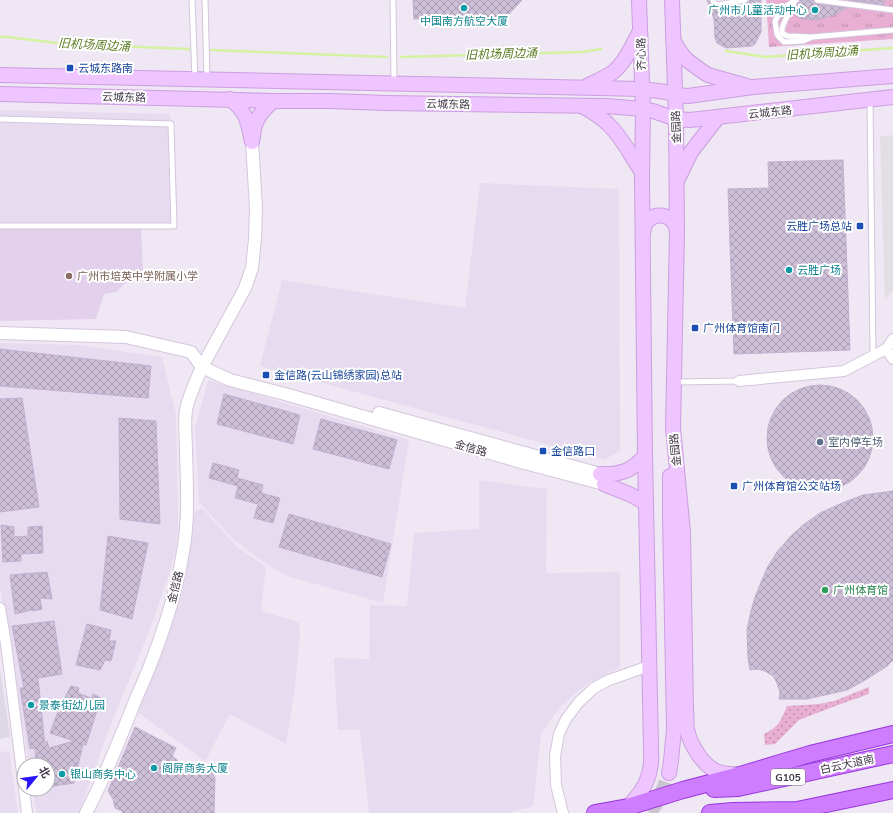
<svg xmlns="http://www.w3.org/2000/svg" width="893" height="813" font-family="Mulish,'Noto Sans SC',sans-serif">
<defs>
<pattern id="grass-dots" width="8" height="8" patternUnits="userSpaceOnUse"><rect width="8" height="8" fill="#e8afd2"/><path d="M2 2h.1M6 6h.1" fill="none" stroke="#bd8fac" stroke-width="1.8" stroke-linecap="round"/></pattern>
<pattern id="park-tufts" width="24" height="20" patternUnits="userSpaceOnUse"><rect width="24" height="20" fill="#e8afd2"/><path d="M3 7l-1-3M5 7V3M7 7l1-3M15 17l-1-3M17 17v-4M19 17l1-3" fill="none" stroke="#bd8fac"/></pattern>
<pattern id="building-cross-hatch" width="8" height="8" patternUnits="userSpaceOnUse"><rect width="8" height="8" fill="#cdbfd8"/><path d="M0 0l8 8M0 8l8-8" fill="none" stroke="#a89cb1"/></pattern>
</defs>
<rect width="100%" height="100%" fill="#efe7f3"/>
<!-- residential -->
<g fill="#e7dcef">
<polygon points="0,110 170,114 173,225 0,225"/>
<polygon points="480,183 619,189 620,451 604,460 260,366 282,280 465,308"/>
<polygon points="0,343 79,345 162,357 176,415 178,531 176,550 168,577 150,629 109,729 79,813 36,813 33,789 48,789 48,765 29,765 0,587"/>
<polygon points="208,380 409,440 383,603 287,576 264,562 233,539 199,502 195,428"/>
<polygon points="479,480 547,489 546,573 620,572 620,667 584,686 560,707 541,734 533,806 507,813 369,813 360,730 338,730 334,658 369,659 370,605 407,606 414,533 479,529"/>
<polygon points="202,508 236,546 266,567 261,611 299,622 300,633 295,687 286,744 230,714 205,761 132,708 183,566 195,512"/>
<polygon points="9,751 18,813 0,813 0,752"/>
</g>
<!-- industrial -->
<polygon fill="#ddd8e3" points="0,668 10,737 0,739"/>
<!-- education -->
<polygon fill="#e3d0ed" points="0,228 141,228 143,273 131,278 116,292 104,294 96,319 0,321"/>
<!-- grass -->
<path fill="url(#grass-dots)" d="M 869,687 L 869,694 L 838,705 L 799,720 L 775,744 L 765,745 L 764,734 C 779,727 781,720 787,706 L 819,704 L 834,701 Z"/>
<!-- park -->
<polygon fill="url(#park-tufts)" points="766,0 893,0 893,39 769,47"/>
<!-- parking -->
<polygon fill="#e2dfe4" points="893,135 893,290 885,300 880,137"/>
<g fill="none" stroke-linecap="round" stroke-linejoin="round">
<!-- stream -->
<g stroke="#d5f1a2" stroke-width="2.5">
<polyline points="0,37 8,37 65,44 189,49"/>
<polyline points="211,50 387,57"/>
<polyline points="726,51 765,57 893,48"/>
<polyline points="401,57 583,52 601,49"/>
</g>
</g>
<!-- building -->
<g fill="url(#building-cross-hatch)" stroke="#c1afd0">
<polygon points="413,0 522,0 506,17 414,19"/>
<polygon points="707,0 709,0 711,6 718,9 746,4 750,0 761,0 761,32 755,44 752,46 726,48 717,43 715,38 714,19"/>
<polygon points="800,0 813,0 814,3 816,4 847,8 834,15 817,20 802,19 793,14"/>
<polygon points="848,0 885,0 883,5"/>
<polygon points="843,160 850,350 734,354 728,189 769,188 768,162"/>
<polygon points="0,349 151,366 148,398 0,386"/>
<circle cx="820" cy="438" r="53"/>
<polygon points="224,394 300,415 293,444 217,424"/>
<polygon points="22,398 39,507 0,512 0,399"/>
<polygon points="119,418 156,421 160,524 120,519"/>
<polygon points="321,419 397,440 389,469 313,449"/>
<polygon points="213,463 239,470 237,478 263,485 261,493 280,498 273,523 254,518 258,504 235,498 238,486 209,478"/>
<polygon points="893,491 893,660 887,666 867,679 847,690 807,699 779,699 780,692 777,683 773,676 765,671 758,669 750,670 748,658 747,630 751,611 755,597 767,568 777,552 791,536 803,525 820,513 842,503 863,495"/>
<polygon points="289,514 391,544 382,577 279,547"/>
<polygon points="1,525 14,527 14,537 28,536 28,527 42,526 43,553 21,554 21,561 3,562"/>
<polygon points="108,536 148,543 132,619 100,610"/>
<polygon points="47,572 52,599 40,598 42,609 33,611 32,610 15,614 10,575"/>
<polygon points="54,621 62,674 38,678 45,745 47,741 49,748 74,741 50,733 59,709 71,686 79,688 78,693 91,698 93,694 101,698 86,745 83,744 74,783 48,787 48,765 36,765 35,748 30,749 20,688 24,688 12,626"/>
<polygon points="87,624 111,630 109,641 116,641 111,661 105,660 100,670 76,665"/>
<polygon points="135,727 176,748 172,756 177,760 178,766 190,765 192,770 211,770 215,778 214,813 123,813 122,811 115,808 113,799 108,791"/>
</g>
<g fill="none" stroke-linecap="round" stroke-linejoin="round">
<!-- secondary-tunnel -->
<path stroke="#ccc4d0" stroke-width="14" stroke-dasharray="14 7" stroke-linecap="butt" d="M 650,813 C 659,801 664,787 669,773"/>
<!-- service casing -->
<g stroke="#d4c6dd" stroke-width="7">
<g id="service">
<polyline points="192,0 195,79"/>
<polyline points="205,0 207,79"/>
<polyline points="393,0 394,83"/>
<polyline points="713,0 714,3 718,5 745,0"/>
<path d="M 795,0 C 793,5 792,9 789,13 C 786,20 781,25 782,33 L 787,36 L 811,37"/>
<polyline points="796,0 783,8 775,21 777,34 779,37 784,42 803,41 812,37 893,30"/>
<polyline points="817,0 893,10"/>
<polyline points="870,101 873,356"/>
<polyline points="0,119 171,124 174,226 0,226"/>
<polyline points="676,382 739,381"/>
</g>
</g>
<!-- minor casing -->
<g stroke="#d4c6dd" stroke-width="12">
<g id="minor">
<polyline points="886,349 893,359"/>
<polyline points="739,381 844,371 886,349 893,339"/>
<polyline points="0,608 6,644 27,813"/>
<polyline points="563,813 556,785 555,756 559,734 566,719 579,702 594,688 609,680 649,666"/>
</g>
</g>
<!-- tertiary casing -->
<g stroke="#d4c6dd" stroke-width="14">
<g id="tertiary">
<polyline points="0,333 126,337 191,352 202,367"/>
<polyline points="202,367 230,380 285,394 521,462 604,484"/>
<polyline points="379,413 546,459 600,474"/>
<path d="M 86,813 C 106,775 121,736 137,696 C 142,685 147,674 151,663 C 165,627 177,590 183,552 C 189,519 187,486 186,452 C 186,438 184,424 186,410 C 189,395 196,381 202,367 L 245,288 L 252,268 L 255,239 L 256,208 L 252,142"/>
</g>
</g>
<!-- secondary casing -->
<g stroke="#cb9ee0" stroke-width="16">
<g id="secondary">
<path d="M 672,0 L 676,119 L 677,232 L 673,428 L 683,532 L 686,710 C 687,716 686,723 687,729 C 690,745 705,770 722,773 C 727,774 732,774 738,775"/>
<polyline points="673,40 681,53 687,60 699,69 708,75 747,86"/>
<polyline points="0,75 642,89 666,92 675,95 688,96 753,87 893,76"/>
<path d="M 587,86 C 595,82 604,78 612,73 C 625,63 632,46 640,31"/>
<polyline points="0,94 273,101 330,101 386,103 606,106 643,109 653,111 676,119 690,120 893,97"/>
<path d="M 230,99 C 247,112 248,122 252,142"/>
<path d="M 582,106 C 591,111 600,116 608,124 C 622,137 631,156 642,172"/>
<path d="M 253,137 C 254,120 261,112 273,101"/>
<polyline points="678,179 691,152 718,117"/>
<path d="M 643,233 C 644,228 645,222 650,219 C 656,213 669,215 673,222 C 675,224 676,228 677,231"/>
<path d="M 600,474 C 621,475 631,471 645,456"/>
<polyline points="604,484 629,494 646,503"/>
<polyline points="669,773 671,761 674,729 670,516 670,476"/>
<path d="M 628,807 C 638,796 648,784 650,769 C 652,762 651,754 651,747 L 645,456 L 642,178 L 643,109 L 639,0"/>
</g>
</g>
<!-- trunk casing -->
<g stroke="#9735df" stroke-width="18">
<g id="trunk">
<polyline points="714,789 738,788 893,754"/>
<polyline points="595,813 628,807 683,790 740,775 810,754 893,734"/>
<polyline points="710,813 733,811 797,810 893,790"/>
</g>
</g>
<!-- service -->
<use href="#service" stroke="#fff" stroke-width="5"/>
<!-- minor -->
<use href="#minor" stroke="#fff" stroke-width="10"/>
<!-- tertiary -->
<use href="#tertiary" stroke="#fff" stroke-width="12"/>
<!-- secondary -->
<use href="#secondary" stroke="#eec5ff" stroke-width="14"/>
<!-- trunk -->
<use href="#trunk" stroke="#ce7dff" stroke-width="16"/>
</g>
<!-- markers -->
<g fill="#0f9aa8" stroke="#fff" stroke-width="1.5">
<circle cx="464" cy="8" r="4"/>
<circle cx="815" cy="10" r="4"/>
<circle cx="789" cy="270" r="4"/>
<circle cx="31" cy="705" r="4"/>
<circle cx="154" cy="768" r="4"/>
<circle cx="62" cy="774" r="4"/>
</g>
<g fill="#1a4fb4" stroke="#fff" stroke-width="1.5">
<rect x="66" y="64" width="8" height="8" rx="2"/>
<rect x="856" y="222" width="8" height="8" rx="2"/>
<rect x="691" y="324" width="8" height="8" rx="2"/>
<rect x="262" y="371" width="8" height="8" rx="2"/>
<rect x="539" y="447" width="8" height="8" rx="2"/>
<rect x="730" y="482" width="8" height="8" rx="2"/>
</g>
<circle fill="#8d6e63" stroke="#fff" stroke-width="1.5" cx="69" cy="276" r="4"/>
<circle fill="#5c6f8a" stroke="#fff" stroke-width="1.5" cx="820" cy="442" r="4"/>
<circle fill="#2e9e5b" stroke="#fff" stroke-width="1.5" cx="825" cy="590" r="4"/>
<g text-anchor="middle" stroke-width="4" stroke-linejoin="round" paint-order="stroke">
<!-- shield labels -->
<rect fill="#fff" stroke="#79727e" stroke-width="1" x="771" y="769" width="34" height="16" rx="3"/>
<g font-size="10" font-weight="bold" fill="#3f3646">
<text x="788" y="781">G105</text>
</g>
<!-- culture labels -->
<g font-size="11" fill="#0d838f" stroke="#fff" text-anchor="start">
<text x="807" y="14" text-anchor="end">广州市儿童活动中心</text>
<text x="464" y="25" text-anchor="middle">中国南方航空大厦</text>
<text x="797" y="274">云胜广场</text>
<text x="39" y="709">景泰街幼儿园</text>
<text x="162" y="772">阁屏商务大厦</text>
<text x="70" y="778">银山商务中心</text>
</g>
<!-- street labels -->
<g font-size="11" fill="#3f3646" stroke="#fff">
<text transform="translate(641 54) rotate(-91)" y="4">齐心路</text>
<text transform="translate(124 97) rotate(1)" y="4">云城东路</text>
<text transform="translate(448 104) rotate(1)" y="4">云城东路</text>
<text transform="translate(770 112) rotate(-6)" y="4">云城东路</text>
<text transform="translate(676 127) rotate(-92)" y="4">金园路</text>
<text transform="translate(471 448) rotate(16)" y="4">金信路</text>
<text transform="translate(675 450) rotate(-96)" y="4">金园路</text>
<text transform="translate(175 587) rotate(-76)" y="4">金信路</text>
<text transform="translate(847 764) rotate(-12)" y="4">白云大道南</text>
</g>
<!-- transit labels -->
<g font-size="11" fill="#164399" stroke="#fff" text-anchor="start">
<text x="78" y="72">云城东路南</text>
<text x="852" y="230" text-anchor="end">云胜广场总站</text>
<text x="703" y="332">广州体育馆南门</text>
<text x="274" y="379">金信路(云山锦绣家园)总站</text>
<text x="551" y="455">金信路口</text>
<text x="742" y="490">广州体育馆公交站场</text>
</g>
<!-- education labels -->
<g font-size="11" fill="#785e54" stroke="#fff" text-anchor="start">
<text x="77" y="280">广州市培英中学附属小学</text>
</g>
<!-- service labels -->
<g font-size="11" fill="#4e5e75" stroke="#fff" text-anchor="start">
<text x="828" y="446">室内停车场</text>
</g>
<!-- leisure labels -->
<g font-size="11" fill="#27864d" stroke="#fff" text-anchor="start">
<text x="833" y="594">广州体育馆</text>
</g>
<!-- water labels -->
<g font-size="12" font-style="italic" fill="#5b7b23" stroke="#fff">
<text transform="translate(94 45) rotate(3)" y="4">旧机场周边涌</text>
<text transform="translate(822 53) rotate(-4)" y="4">旧机场周边涌</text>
<text transform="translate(501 54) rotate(-2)" y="4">旧机场周边涌</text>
</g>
</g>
<!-- north arrow -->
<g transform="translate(36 777) rotate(61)"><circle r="19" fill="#ffffff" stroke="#b2afb5"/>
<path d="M0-3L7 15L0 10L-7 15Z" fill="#2a15fc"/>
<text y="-6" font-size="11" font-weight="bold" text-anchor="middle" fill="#3f3646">北</text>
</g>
</svg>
